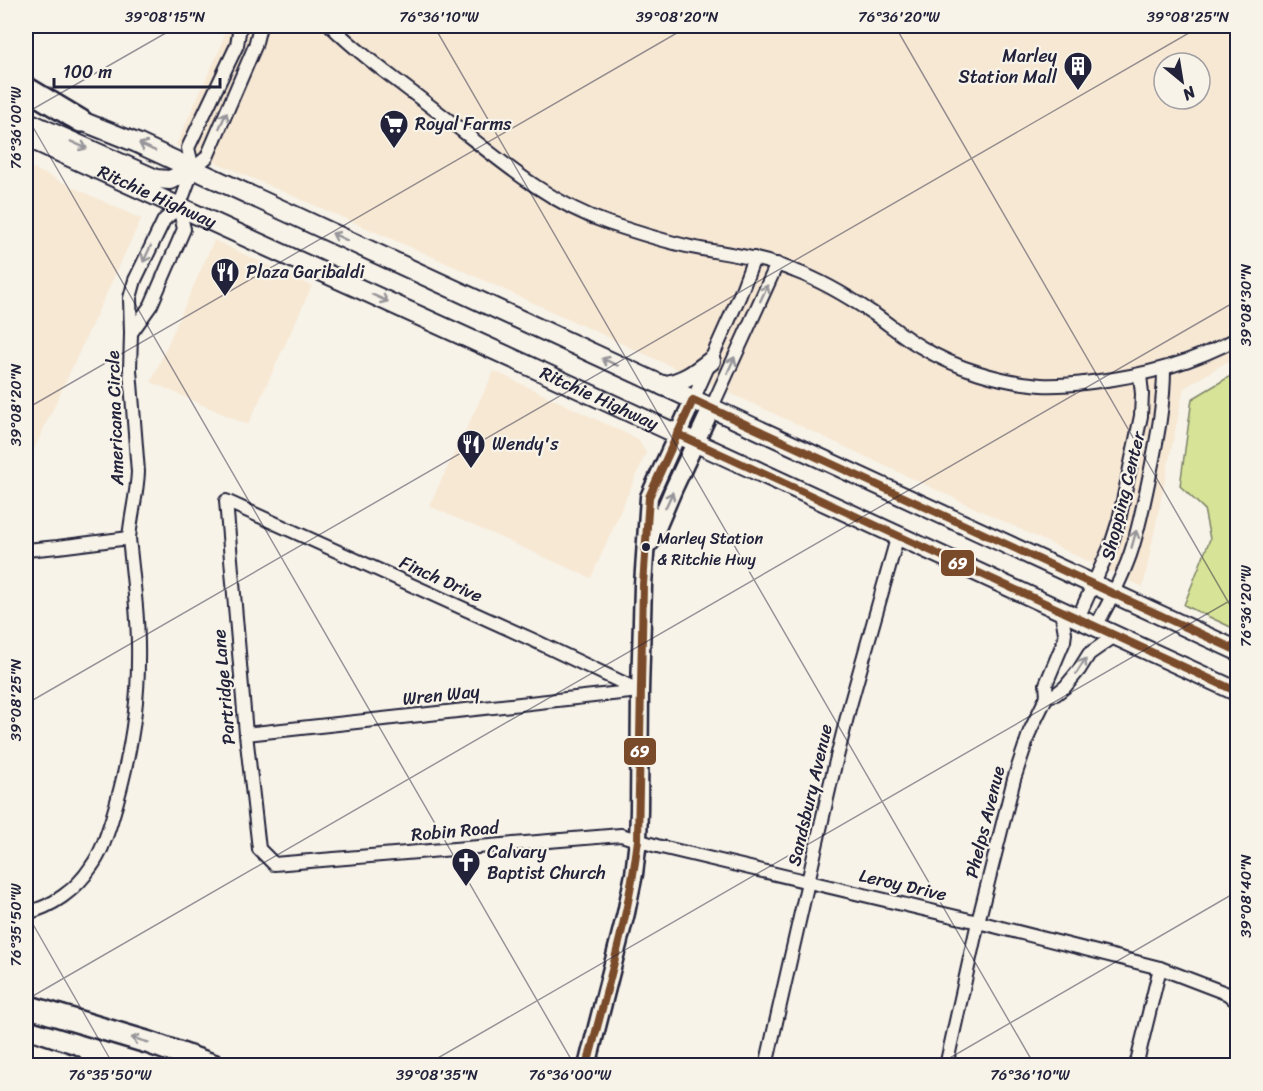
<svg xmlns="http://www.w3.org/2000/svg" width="1263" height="1091" font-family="Sriracha,sans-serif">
<rect width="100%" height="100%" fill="#f7f3e8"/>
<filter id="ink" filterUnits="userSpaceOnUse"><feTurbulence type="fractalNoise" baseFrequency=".0167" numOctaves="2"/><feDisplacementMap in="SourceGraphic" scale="12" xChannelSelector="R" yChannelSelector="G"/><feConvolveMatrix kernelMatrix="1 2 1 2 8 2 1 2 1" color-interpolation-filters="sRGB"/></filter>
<g filter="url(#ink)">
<!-- built -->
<g fill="#f7e8d4" fill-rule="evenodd">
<path d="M 226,26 L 1237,26 L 1237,356 L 1184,388 L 1143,587 L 760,407 L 433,257 L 176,145 L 221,46 ZM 1164,63 L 1200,63 L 1200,99 L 1164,99 Z"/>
<polygon points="26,165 141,219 26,467"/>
<polygon points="214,240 312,286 248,425 151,382"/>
<polygon points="494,371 638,439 646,453 591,578 429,506"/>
</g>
<!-- green -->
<polygon fill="#d7e396" stroke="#7c8268" stroke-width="1.5" points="1237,372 1237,630 1184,605 1210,539 1204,509 1180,486 1192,399"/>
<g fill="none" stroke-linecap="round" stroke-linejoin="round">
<!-- minor casing -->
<g stroke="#22223b" stroke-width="16">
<g id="minor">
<path d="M 331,26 C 364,58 402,84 438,112 C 492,153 543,201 608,223 C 635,232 663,241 691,247 C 726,254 761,257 795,271 C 822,281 847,296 871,312 C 888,323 903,337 921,347 C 955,368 1001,382 1041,385 C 1058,386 1076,384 1092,382 C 1144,376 1192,363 1238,338"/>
<polyline points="193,169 188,148 237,45 240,26"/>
<polyline points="131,333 151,305 184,229 179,207"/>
<polyline points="693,400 740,295 754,258"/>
<polyline points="711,409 777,264"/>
<path d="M 129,538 C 131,516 137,494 138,472 L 130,370 L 131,333 L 130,298 L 135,280 L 164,220 L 179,207 L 193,169 L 207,157 L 255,46 L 260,26"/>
<path d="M 26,550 L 58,547 L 129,538 C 133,579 139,620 138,661 C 138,715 127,770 111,822 C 106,837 101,854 91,867 C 76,890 52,907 26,913"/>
<polyline points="1078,618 1111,545 1119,520 1141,416 1142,394 1140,375"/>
<path d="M 1096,626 C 1109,603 1121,580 1130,555 C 1139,529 1144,501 1150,474 C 1157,439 1164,405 1164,369"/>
<polyline points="640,691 533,640 226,501 246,734 259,849 274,864 621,835 657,846 978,922 1160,968 1228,994 1238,1003"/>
<polyline points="1047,696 1056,694 1065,687 1079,670 1089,654 1116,635"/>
<polyline points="246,734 639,691"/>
<polyline points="766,1066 831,781 849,709 898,535"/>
<polyline points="946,1066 978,922 1014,779 1030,731 1047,696 1046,684 1064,641 1065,633 1061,610"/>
<polyline points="1136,1066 1160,968"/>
</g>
</g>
<!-- secondary casing -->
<g stroke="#22223b" stroke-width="21">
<g id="secondary">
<polyline points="651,542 674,488 711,409"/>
<polyline points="587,1066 626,913 634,874 638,840 639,810 640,691 643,585 649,497 693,400"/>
</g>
</g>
<!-- primary casing -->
<g stroke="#22223b" stroke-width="22">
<g id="primary">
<polyline points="69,116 137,143 1238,651"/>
<polyline points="26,121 156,179 170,180 193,169"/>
<path id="s1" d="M 26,137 L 527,365 L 1238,692"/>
<path d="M 663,386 C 685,381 693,375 711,361"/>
</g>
</g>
<!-- motorway casing -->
<g stroke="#22223b" stroke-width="26">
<g id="motorway">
<polyline points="26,88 81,121"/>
<polyline points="26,1006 150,1043 215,1066"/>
<polyline points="26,1051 72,1066"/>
</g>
</g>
<!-- minor -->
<use href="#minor" stroke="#f7f3e8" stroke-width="12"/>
<!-- secondary -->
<use href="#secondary" stroke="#f7f3e8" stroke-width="16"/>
<!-- primary -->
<use href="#primary" stroke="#f7f3e8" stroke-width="18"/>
<!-- motorway -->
<use href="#motorway" stroke="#f7f3e8" stroke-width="21"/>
<!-- bus-1 casing -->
<g stroke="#f7f3e8" stroke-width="12">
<g id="bus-1">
<polyline points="677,434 1238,692"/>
<path d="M 587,1066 C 606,991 629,917 638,840 L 643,585 L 649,497 L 693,400 L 1238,651"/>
</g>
</g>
<!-- bus-1 -->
<use href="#bus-1" stroke="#7a4b2a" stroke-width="8"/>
</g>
<!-- one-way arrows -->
<defs><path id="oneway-shaft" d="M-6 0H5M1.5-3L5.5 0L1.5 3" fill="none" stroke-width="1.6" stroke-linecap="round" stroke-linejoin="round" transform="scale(1.5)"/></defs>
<g stroke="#97959a">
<use href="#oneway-shaft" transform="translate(223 120) rotate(-66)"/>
<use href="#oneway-shaft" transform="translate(79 145) rotate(24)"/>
<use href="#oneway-shaft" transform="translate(147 147) rotate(-155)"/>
<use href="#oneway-shaft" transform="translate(340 237) rotate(-155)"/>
<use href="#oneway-shaft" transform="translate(147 254) rotate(115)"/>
<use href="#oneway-shaft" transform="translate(764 293) rotate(-65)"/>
<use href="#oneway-shaft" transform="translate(380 298) rotate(24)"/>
<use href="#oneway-shaft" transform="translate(610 362) rotate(-155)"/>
<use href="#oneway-shaft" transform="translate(731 365) rotate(-66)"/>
<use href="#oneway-shaft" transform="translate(669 500) rotate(-66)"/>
<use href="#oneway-shaft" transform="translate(1134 539) rotate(-74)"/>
<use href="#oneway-shaft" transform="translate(1081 666) rotate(-58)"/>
<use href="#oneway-shaft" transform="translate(140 1040) rotate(-164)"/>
</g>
</g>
<!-- ticks -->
<path fill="none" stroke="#22223b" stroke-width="1.5" stroke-opacity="0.45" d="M 434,26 L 1035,1066M 895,26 L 1238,619M 26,113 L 178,26M 26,115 L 575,1066M 26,409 L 689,26M 26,704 L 1201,26M 26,912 L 114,1066M 26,1000 L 1238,300M 424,1066 L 1238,596M 936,1066 L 1238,891"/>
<!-- icons -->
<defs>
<g id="building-pin" transform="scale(1.5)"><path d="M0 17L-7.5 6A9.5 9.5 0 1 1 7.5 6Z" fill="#22223b" stroke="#f7f3e8"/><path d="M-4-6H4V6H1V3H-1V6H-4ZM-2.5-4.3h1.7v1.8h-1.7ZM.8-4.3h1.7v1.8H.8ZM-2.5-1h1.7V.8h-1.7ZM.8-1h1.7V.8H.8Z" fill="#fff"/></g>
<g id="supermarket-pin" transform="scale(1.5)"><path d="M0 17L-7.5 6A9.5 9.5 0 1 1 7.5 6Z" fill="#22223b" stroke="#f7f3e8"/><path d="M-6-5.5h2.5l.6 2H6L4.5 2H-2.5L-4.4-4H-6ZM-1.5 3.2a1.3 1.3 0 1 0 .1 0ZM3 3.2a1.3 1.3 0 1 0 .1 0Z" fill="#fff"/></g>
<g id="restaurant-pin" transform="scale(1.5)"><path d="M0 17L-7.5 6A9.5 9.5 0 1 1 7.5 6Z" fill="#22223b" stroke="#f7f3e8"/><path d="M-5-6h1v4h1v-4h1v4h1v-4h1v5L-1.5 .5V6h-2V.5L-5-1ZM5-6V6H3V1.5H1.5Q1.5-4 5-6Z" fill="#fff"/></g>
<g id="church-pin" transform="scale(1.5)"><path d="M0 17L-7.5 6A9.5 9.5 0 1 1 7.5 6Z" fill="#22223b" stroke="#f7f3e8"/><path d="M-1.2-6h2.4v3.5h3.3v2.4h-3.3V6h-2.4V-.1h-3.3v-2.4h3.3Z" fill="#fff"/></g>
</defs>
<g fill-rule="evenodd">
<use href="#building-pin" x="1078" y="66"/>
<use href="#supermarket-pin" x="394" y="124"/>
<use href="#restaurant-pin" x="225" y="272"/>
<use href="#restaurant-pin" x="471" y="444"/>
<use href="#church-pin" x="466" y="862"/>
</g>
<!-- markers -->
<circle fill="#22223b" stroke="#f7f3e8" stroke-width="2" cx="646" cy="547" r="5"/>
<g text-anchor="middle" stroke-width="4.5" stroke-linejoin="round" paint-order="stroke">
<!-- bus labels -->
<g font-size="16" fill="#22223b" stroke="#f7f3e8" text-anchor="start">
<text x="657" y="544">Marley Station<tspan x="657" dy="21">&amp; Ritchie Hwy</tspan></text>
</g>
<!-- poi labels -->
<g font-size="18" fill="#22223b" stroke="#f7f3e8" text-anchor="start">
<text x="1057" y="62" text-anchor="end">Marley<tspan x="1057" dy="21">Station Mall</tspan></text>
<text x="415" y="130">Royal Farms</text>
<text x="246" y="278">Plaza Garibaldi</text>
<text x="492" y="450">Wendy's</text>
<text x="487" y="858">Calvary<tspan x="487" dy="21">Baptist Church</tspan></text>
</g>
<!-- street labels -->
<g font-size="18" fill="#22223b" stroke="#f7f3e8">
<text dy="6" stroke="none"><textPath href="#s1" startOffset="144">Ritchie Highway</textPath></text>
<text dy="6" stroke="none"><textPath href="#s1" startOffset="630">Ritchie Highway</textPath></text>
<text transform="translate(115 418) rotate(-92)" y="6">Americana Circle</text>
<text transform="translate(1123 496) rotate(-76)" y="6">Shopping Center</text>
<text transform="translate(441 579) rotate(24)" y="6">Finch Drive</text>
<text transform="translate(224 687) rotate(-95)" y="6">Partridge Lane</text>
<text transform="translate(441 695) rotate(-6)" y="6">Wren Way</text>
<text transform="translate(810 795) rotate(-77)" y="6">Sandsbury Avenue</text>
<text transform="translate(985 822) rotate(-76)" y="6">Phelps Avenue</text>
<text transform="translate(455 831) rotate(-5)" y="6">Robin Road</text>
<text transform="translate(903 885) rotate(13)" y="6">Leroy Drive</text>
</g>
</g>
<g stroke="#f7f3e8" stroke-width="2">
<rect x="940" y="549" width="35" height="28" rx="6" fill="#7a4b2a"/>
<rect x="623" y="737" width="34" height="29" rx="6" fill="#7a4b2a"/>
</g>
<g font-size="16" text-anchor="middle" font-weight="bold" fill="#fff">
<text x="958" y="569">69</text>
<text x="640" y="757">69</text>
</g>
<!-- margin -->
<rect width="1263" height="1091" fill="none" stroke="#f7f3e8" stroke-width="66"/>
<!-- north arrow -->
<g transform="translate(1182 81) rotate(150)"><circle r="28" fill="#f7f3e8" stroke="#a29fa3" stroke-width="1.5"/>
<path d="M0-4.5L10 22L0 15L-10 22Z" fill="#22223b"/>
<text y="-9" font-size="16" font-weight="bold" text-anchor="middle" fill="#22223b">N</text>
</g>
<!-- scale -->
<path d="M54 78v9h166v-9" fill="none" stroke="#22223b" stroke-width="3"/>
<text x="63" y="78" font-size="18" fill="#22223b" stroke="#f7f3e8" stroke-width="4.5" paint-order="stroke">100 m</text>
<rect x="33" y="33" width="1197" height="1025" fill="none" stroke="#22223b" stroke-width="2"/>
<g font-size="15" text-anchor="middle" fill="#22223b">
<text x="165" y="22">39°08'15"N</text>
<text x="439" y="22">76°36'10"W</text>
<text x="677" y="22">39°08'20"N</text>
<text x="899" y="22">76°36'20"W</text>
<text x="1188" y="22">39°08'25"N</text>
<text transform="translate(16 128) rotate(-90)" y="5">76°36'00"W</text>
<text transform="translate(1246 305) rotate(-90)" y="5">39°08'30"N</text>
<text transform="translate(16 405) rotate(-90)" y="5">39°08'20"N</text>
<text transform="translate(1246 606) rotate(-90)" y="5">76°36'20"W</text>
<text transform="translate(16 700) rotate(-90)" y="5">39°08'25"N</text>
<text transform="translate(1246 896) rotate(-90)" y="5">39°08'40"N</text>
<text transform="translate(16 925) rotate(-90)" y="5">76°35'50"W</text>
<text x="110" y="1080">76°35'50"W</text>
<text x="437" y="1080">39°08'35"N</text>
<text x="570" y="1080">76°36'00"W</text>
<text x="1030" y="1080">76°36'10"W</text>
</g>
</svg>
